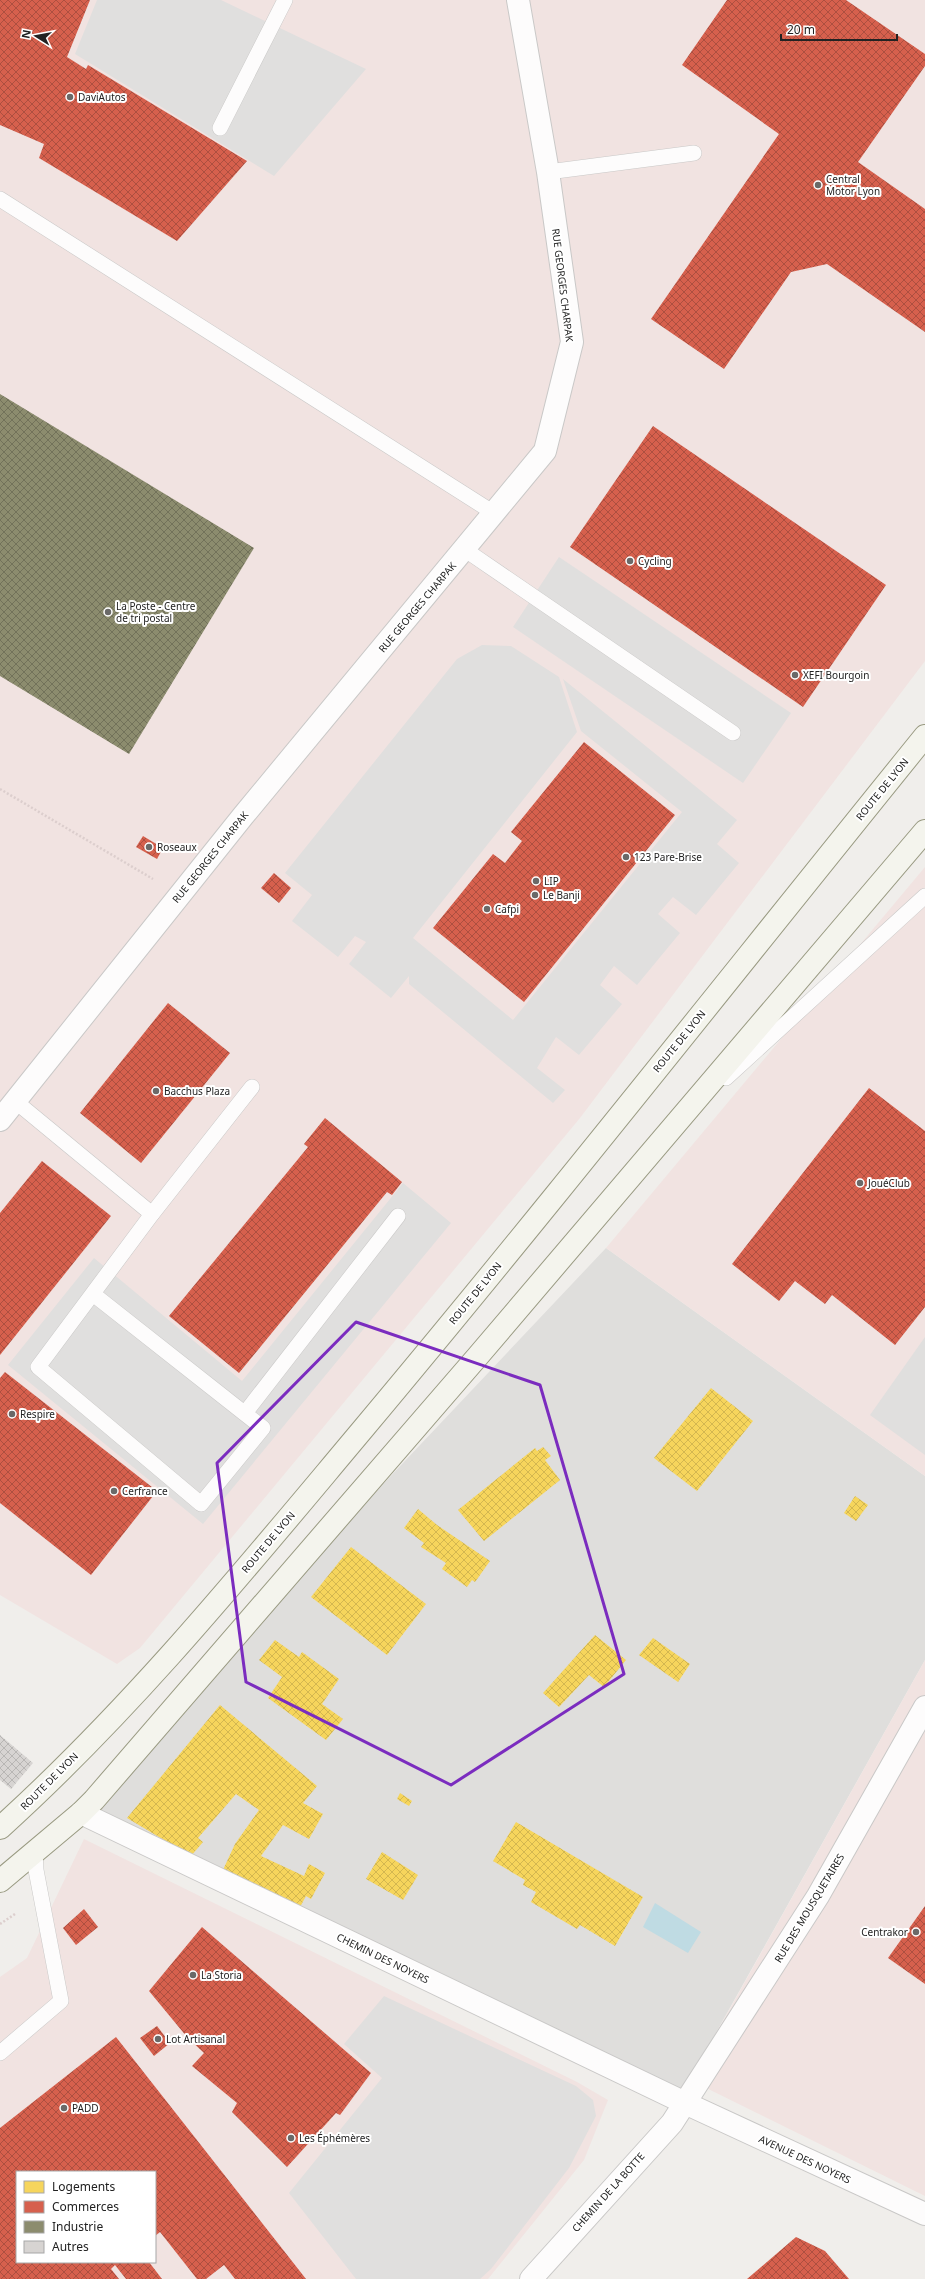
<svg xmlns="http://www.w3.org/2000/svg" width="925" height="2279" font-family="'Noto Sans',sans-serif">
<defs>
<pattern id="homes-cross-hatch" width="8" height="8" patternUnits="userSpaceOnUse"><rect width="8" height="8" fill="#f6d55c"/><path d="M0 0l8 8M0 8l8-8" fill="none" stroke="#d3b750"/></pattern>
<pattern id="shops-cross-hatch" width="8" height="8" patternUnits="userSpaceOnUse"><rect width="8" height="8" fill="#d6604d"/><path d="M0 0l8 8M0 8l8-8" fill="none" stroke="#ad4f40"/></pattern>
<pattern id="industry-cross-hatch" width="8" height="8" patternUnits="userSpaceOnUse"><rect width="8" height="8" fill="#8c8c6e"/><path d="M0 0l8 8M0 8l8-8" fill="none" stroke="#72725a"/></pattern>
<pattern id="building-cross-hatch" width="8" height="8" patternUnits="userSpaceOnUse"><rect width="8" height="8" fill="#d7d4d2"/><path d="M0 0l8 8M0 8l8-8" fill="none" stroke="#b8b6b4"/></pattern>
</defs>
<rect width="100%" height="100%" fill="#f0eeeb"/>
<!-- residential -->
<polygon fill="#dfdedc" points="606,1248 925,1476 925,1660 690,2079 685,2103 81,1813 386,1481"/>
<!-- commercial -->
<g fill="#f1e3e1" fill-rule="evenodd">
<polygon points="0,0 925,0 925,661 580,1118 140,1648 117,1664 0,1595"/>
<polygon points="925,867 925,1476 606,1248"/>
<polygon points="925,1660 925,2196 690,2080"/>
<path d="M 84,1839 L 577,2082 L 608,2100 L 584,2160 L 488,2279 L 0,2279 L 0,1977 L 27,1958 ZM 17,2172 L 155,2172 L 155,2262 L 17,2262 Z"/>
</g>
<!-- parking -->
<g fill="#e0dfde">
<polygon points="97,0 221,0 366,69 274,176 75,54"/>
<polygon points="559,557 791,713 743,783 513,627"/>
<polygon points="482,645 511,646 559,677 577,732 413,938 513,1020 682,812 581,731 563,679 737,820 717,844 739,863 696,915 673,897 658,914 680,933 637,985 614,966 600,985 622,1004 579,1055 556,1037 537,1068 565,1090 553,1103 409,984 409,976 391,998 349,964 366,942 355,936 338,957 292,921 312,895 285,873 457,659"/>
<polygon points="403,1183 451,1223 203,1524 8,1365 94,1258 242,1381"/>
<polygon points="925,1337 925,1455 870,1415"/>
<polygon points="384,1996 576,2086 593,2100 596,2116 569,2168 491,2269 480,2279 356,2279 289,2193 382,2078 344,2044"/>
</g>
<!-- water -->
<polygon fill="#bfdbe3" points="655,1903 701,1932 688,1953 643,1927"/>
<!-- homes -->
<g fill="url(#homes-cross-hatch)">
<polygon points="711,1388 753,1421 697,1491 654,1458"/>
<polygon points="543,1447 551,1456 545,1460 560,1480 484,1541 458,1510 535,1448 537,1451"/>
<polygon points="855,1496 868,1505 856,1521 844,1513"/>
<polygon points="418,1509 437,1525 490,1561 475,1582 472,1580 467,1587 442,1569 446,1563 421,1547 424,1543 404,1528"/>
<polygon points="351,1547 426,1604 387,1655 311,1597"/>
<polygon points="595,1635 626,1660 604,1687 589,1675 559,1707 543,1693"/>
<polygon points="653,1638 690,1664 678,1682 639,1655"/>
<polygon points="275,1640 299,1657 302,1652 339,1679 322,1704 343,1719 326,1740 268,1698 282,1677 259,1660"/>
<polygon points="220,1705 317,1786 303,1803 323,1814 309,1839 283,1825 261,1856 304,1876 309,1864 325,1873 311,1899 306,1896 299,1909 222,1872 235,1844 259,1810 236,1794 198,1838 203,1842 191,1856 127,1818"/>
<polygon points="400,1793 412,1801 409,1806 397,1799"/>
<polygon points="516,1822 643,1897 615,1946 580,1925 577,1929 531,1902 536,1892 523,1885 525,1880 493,1861"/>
<polygon points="382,1852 418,1875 403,1900 366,1879"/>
</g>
<!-- shops -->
<g fill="url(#shops-cross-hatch)">
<polygon points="0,0 90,0 67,57 86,69 88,65 247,161 177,241 39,158 44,144 0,125"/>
<polygon points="727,0 846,0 925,54 925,66 858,162 925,209 925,332 827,264 791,272 724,369 651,319 779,134 682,65"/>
<polygon points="653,426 886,585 803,707 570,547"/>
<polygon points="584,742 675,815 524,1002 433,928 493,854 505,863 522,841 511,832"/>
<polygon points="143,836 163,848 157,859 136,847"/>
<polygon points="274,873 291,888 279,903 261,888"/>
<polygon points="168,1003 230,1053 141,1163 80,1113"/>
<polygon points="869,1088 925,1131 925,1307 895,1345 832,1295 825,1304 795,1281 779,1301 732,1264"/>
<polygon points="325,1118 402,1182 392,1195 387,1192 239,1373 169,1316 308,1147 304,1144"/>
<polygon points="42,1161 111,1216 0,1355 0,1213"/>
<polygon points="5,1372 157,1491 91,1575 0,1503 0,1378"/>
<polygon points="925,1906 925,1984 888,1958"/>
<polygon points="84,1909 98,1927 76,1945 63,1928"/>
<polygon points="202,1927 371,2073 340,2115 336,2113 287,2167 232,2112 237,2103 192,2066 204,2053 187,2037 149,1991"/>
<polygon points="157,2026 170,2043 154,2056 140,2038"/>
<polygon points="116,2037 306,2279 235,2279 224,2265 206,2279 197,2279 160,2232 155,2236 155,2172 17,2172 17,2262 149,2262 162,2279 126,2279 115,2265 111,2269 119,2279 0,2279 0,2128"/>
<polygon points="796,2237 825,2251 849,2279 747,2279"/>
</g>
<!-- industry -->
<polygon fill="url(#industry-cross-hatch)" points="0,394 254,548 129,754 0,676"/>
<!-- building -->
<polygon fill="url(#building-cross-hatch)" points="0,1735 33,1763 11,1789 0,1780"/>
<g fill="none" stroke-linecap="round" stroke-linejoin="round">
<!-- service casing -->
<g stroke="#c9c8c7" stroke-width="16">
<g id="service">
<polyline points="220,128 285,0"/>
<polyline points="548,172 694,153"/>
<polyline points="0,199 494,513"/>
<polyline points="464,549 733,733"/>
<polyline points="726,1078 925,896"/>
<polyline points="15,1101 152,1214"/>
<polyline points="93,1294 263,1428 201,1504 38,1367 152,1214 252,1087"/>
<polyline points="245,1413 398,1216"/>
<polyline points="0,2053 61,2001 36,1870 35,1853"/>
</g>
</g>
<!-- minor casing -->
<g stroke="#c9c8c7" stroke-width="24">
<g id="minor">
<polyline points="0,1120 243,816 545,451 572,342 548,172 518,0"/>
<polyline points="81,1813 685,2103 925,2214"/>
<polyline points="531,2279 672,2123 818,1896 925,1707"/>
</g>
</g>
<!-- secondary casing -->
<g stroke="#999a82" stroke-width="24">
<g id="secondary">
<path d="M 0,1828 C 134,1707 248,1566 363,1429 C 554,1201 738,967 925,736"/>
<polyline points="0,1881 81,1813 94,1800 478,1356 925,831"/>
</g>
</g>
<!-- path -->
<g stroke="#dccecd" stroke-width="2.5" stroke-dasharray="2 2" stroke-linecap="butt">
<polyline points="0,789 153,879"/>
<polyline points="0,1924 15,1914"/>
</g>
<!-- service -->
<use href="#service" stroke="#fdfcfc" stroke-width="15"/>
<!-- minor -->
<use href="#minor" stroke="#fdfcfc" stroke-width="22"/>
<!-- secondary -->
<use href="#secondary" stroke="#f4f4ed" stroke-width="22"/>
</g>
<!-- marked area -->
<path fill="none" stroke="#7b2cbf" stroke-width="3" stroke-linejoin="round" d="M 356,1322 L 540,1385 L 624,1674 L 451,1785 L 246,1682 L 217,1463 Z"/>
<!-- markers -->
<g fill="#6a6968" stroke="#fff" stroke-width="1.5">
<circle cx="70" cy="97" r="4"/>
<circle cx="818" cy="185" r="4"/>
<circle cx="630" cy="561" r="4"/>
<circle cx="108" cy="612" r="4"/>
<circle cx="795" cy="675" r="4"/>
<circle cx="149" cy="847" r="4"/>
<circle cx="626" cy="857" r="4"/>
<circle cx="536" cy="881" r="4"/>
<circle cx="535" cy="895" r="4"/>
<circle cx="487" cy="909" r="4"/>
<circle cx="156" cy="1091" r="4"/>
<circle cx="860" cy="1183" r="4"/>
<circle cx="12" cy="1414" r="4"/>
<circle cx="114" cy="1491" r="4"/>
<circle cx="916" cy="1932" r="4"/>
<circle cx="193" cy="1975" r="4"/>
<circle cx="158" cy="2039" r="4"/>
<circle cx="64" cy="2108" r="4"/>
<circle cx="291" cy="2138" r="4"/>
</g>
<g text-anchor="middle" stroke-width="4" stroke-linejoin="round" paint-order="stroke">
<!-- poi labels -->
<g font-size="10" fill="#222" stroke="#fff" text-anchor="start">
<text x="78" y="101">DaviAutos</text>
<text x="826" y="183">Central<tspan x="826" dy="12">Motor Lyon</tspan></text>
<text x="638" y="565">Cycling</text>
<text x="116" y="610">La Poste - Centre<tspan x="116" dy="12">de tri postal</tspan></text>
<text x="803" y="679">XEFI Bourgoin</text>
<text x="157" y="851">Roseaux</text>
<text x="634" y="861">123 Pare-Brise</text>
<text x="544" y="885">LIP</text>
<text x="543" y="899">Le Banji</text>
<text x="495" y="913">Cafpi</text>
<text x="164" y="1095">Bacchus Plaza</text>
<text x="868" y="1187">JouéClub</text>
<text x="20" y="1418">Respire</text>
<text x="122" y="1495">Cerfrance</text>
<text x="908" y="1936" text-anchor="end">Centrakor</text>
<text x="201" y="1979">La Storia</text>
<text x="166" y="2043">Lot Artisanal</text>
<text x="72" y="2112">PADD</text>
<text x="299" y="2142">Les Éphémères</text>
</g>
<!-- street labels -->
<g font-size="10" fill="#222" stroke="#fff">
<text transform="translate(563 285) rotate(83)" y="4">RUE GEORGES CHARPAK</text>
<text transform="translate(417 607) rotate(-50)" y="4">RUE GEORGES CHARPAK</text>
<text transform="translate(882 789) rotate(-51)" y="4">ROUTE DE LYON</text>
<text transform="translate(210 857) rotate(-51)" y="4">RUE GEORGES CHARPAK</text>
<text transform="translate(679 1041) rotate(-51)" y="4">ROUTE DE LYON</text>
<text transform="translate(475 1293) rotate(-51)" y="4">ROUTE DE LYON</text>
<text transform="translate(268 1542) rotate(-50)" y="4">ROUTE DE LYON</text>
<text transform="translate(49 1781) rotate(-45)" y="4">ROUTE DE LYON</text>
<text transform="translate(809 1908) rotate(-59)" y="4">RUE DES MOUSQUETAIRES</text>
<text transform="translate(383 1958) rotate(26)" y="4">CHEMIN DES NOYERS</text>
<text transform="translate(805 2159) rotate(25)" y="4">AVENUE DES NOYERS</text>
<text transform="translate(608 2192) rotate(-48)" y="4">CHEMIN DE LA BOTTE</text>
</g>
</g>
<!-- legend -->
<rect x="16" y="2171" width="140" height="92" fill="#ffffff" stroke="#a7a7a7"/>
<rect x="24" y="2181" width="20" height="12" fill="#f6d55c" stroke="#a7a7a7"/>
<text x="52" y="2191" font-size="12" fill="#222222">Logements</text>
<rect x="24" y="2201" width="20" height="12" fill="#d6604d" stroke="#a7a7a7"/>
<text x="52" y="2211" font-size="12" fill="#222222">Commerces</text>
<rect x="24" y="2221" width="20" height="12" fill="#8c8c6e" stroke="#a7a7a7"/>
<text x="52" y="2231" font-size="12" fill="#222222">Industrie</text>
<rect x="24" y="2241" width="20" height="12" fill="#d7d4d2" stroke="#a7a7a7"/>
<text x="52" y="2251" font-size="12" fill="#222222">Autres</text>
<!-- north arrow -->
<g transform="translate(36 36) rotate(281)" stroke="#ffffff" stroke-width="3" paint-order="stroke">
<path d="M0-3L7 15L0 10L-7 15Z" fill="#222222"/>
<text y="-6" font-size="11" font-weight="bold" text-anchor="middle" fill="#222222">N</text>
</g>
<!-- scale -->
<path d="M781 34v6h116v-6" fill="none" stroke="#222222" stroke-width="2"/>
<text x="787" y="34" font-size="12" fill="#222222" stroke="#ffffff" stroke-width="3" paint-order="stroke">20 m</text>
</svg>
